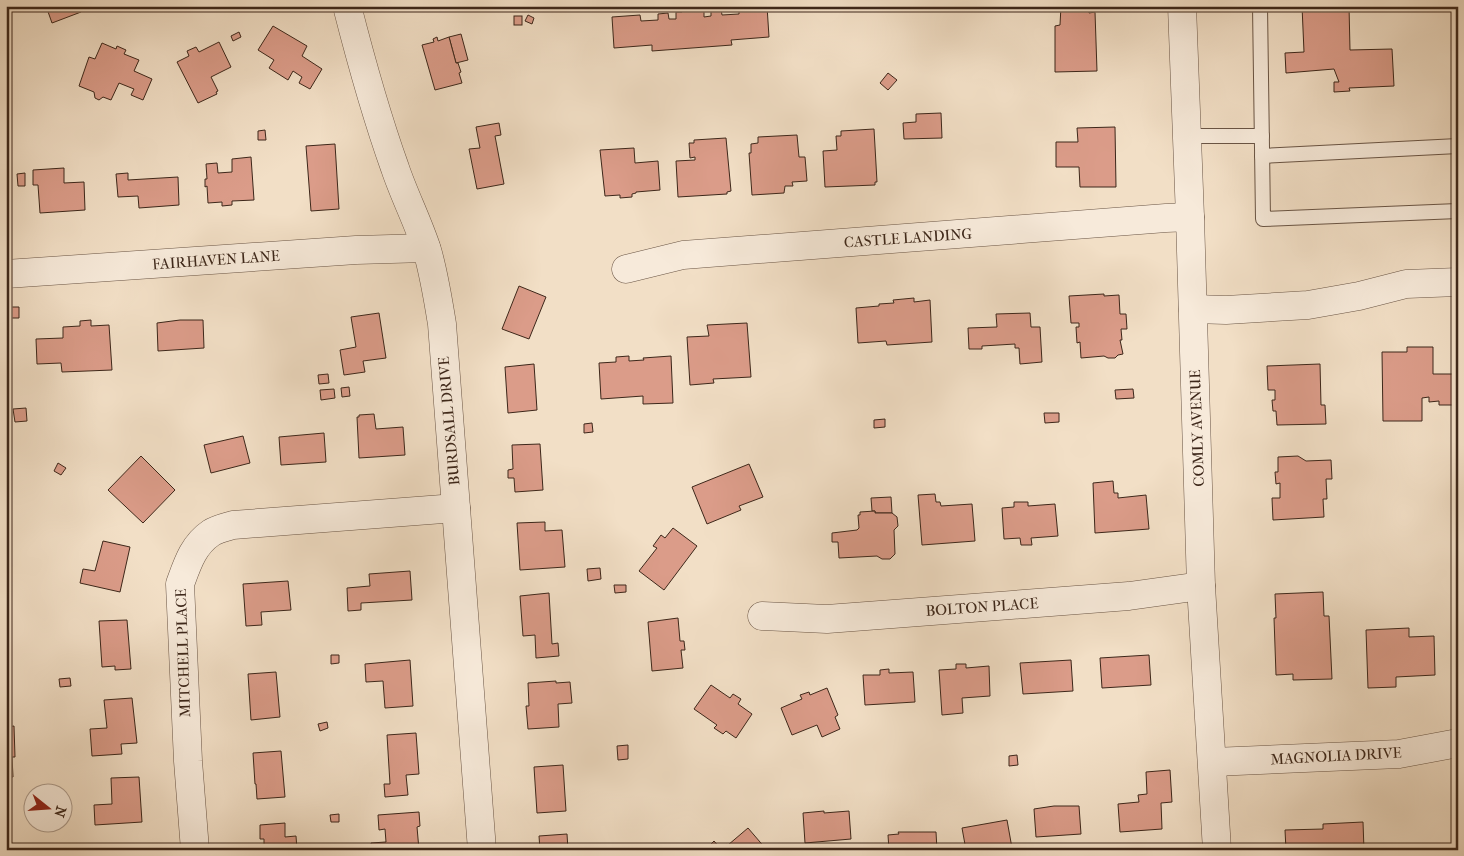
<svg xmlns="http://www.w3.org/2000/svg" width="1464" height="856" font-family="'IM FELL French Canon',serif">
<rect width="100%" height="100%" fill="#f2dfc6"/>
<filter id="stains"><feTurbulence type="fractalNoise" baseFrequency=".004" numOctaves="4"/><feColorMatrix values="0 0 0 0 .2 0 0 0 0 .09 0 0 0 0 .02 0 0 0 .5 -.17"/></filter>
<radialGradient id="worn" r=".72"><stop offset=".6" stop-color="#630" stop-opacity="0"/><stop offset="1" stop-color="#630" stop-opacity=".3"/></radialGradient>
<!-- building -->
<g fill="#db9c89" stroke="#3d271a">
<polygon points="46,6 79,6 81,12 52,23"/>
<polygon points="696,6 696,11 704,10 704,17 711,16 711,10 721,9 722,15 739,14 739,8 767,6 769,37 731,40 732,45 652,51 652,45 614,48 612,17 640,15 641,21 658,20 658,14 668,13 669,19 676,19 676,12 682,12 682,7"/>
<polygon points="1061,6 1089,6 1089,13 1095,12 1097,71 1055,72 1055,26 1060,25"/>
<polygon points="1302,6 1349,6 1350,50 1392,49 1394,86 1349,88 1350,91 1334,92 1334,82 1339,82 1334,69 1286,73 1285,53 1304,52"/>
<polygon points="528,15 534,18 532,24 525,21"/>
<rect x="514" y="16" width="8" height="9"/>
<polygon points="273,26 307,46 302,56 322,69 310,89 299,83 302,77 293,71 288,80 269,68 274,60 258,50"/>
<polygon points="239,32 241,37 233,41 231,36"/>
<polygon points="461,34 468,60 456,63 449,37"/>
<polygon points="437,37 438,41 449,37 456,63 458,63 461,72 459,73 462,83 435,90 422,45 434,42 433,39"/>
<polygon points="219,42 231,67 211,77 218,91 216,92 217,94 198,103 177,62 189,56 187,51 196,47 199,52"/>
<polygon points="102,43 116,49 117,46 126,50 124,54 139,60 134,71 152,79 143,100 131,95 134,89 119,83 111,100 103,97 99,100 95,98 94,92 79,86 89,57 95,59"/>
<polygon points="888,73 897,80 888,90 880,83"/>
<polygon points="941,113 942,138 904,139 903,123 916,122 916,114"/>
<polygon points="499,123 501,135 495,136 504,184 477,189 469,149 480,148 476,127"/>
<polygon points="1115,127 1116,187 1080,187 1079,167 1056,167 1056,142 1078,142 1077,128"/>
<polygon points="874,129 877,182 875,182 875,185 825,187 823,151 837,150 836,136 841,136 841,131"/>
<polygon points="265,130 266,140 258,140 258,131"/>
<polygon points="797,135 799,157 805,157 807,181 792,182 793,186 785,186 784,193 752,195 749,153 751,153 751,144 758,143 758,137"/>
<polygon points="726,138 731,191 727,192 727,194 678,197 676,161 695,160 695,157 690,158 689,143 694,143 694,140"/>
<polygon points="335,144 339,209 311,211 306,146"/>
<polygon points="6,145 10,145 11,159 6,159"/>
<polygon points="634,148 635,163 658,161 660,190 636,192 636,193 632,194 632,197 620,198 620,195 605,196 600,150"/>
<polygon points="251,157 254,200 232,201 232,205 222,206 222,202 208,203 207,186 205,187 205,179 207,179 206,164 217,163 218,173 232,172 232,159"/>
<polygon points="64,168 64,183 84,182 85,210 40,213 38,185 33,185 33,170"/>
<polygon points="25,173 25,186 18,186 17,174"/>
<polygon points="128,173 128,180 178,177 179,205 139,208 138,196 118,197 116,174"/>
<polygon points="519,286 546,297 529,339 502,329"/>
<polygon points="1104,294 1104,296 1119,295 1120,314 1126,314 1127,329 1121,329 1122,340 1120,340 1123,354 1118,355 1115,358 1108,358 1104,356 1081,358 1080,342 1077,343 1076,327 1079,327 1079,323 1071,323 1069,296"/>
<polygon points="914,298 914,302 930,300 932,342 887,345 886,341 858,343 856,308 879,306 879,304 894,303 893,300"/>
<polygon points="10,307 19,307 19,318 11,318"/>
<polygon points="379,313 386,358 363,361 365,372 344,375 340,350 356,347 351,317"/>
<polygon points="1030,313 1031,327 1040,327 1042,362 1020,364 1019,348 1015,348 1015,344 982,346 982,349 969,349 968,328 997,327 996,314"/>
<polygon points="91,320 91,326 109,325 112,370 62,372 61,363 37,364 36,339 63,338 63,327 80,326 80,321"/>
<polygon points="180,320 203,320 204,348 158,351 157,323"/>
<polygon points="747,323 751,377 713,379 714,383 690,385 687,337 709,336 707,325"/>
<polygon points="1407,347 1433,347 1433,374 1458,374 1458,405 1439,405 1439,401 1429,402 1429,397 1422,398 1422,421 1383,421 1382,352 1407,352"/>
<polygon points="629,356 629,361 644,360 643,358 671,356 673,403 643,404 643,396 601,399 599,363 616,362 616,357"/>
<polygon points="534,364 537,410 508,413 505,367"/>
<polygon points="1320,364 1321,405 1325,405 1326,424 1277,425 1276,411 1273,411 1272,400 1275,400 1275,390 1268,390 1267,366"/>
<polygon points="328,374 329,383 319,384 318,375"/>
<polygon points="349,387 350,396 342,397 341,388"/>
<polygon points="334,389 335,398 321,400 320,390"/>
<polygon points="1133,389 1134,398 1116,399 1115,390"/>
<polygon points="26,408 27,421 15,422 13,409"/>
<polygon points="1044,413 1059,413 1059,422 1045,423"/>
<polygon points="374,414 376,429 403,427 405,455 359,458 357,417 359,417 359,415"/>
<polygon points="885,419 885,427 874,428 874,420"/>
<polygon points="592,423 593,432 584,433 584,424"/>
<polygon points="324,433 326,462 281,465 279,437"/>
<polygon points="243,436 250,463 211,473 204,445"/>
<polygon points="540,444 543,490 515,492 514,478 508,478 508,470 513,469 512,445"/>
<polygon points="141,456 175,490 143,523 108,490"/>
<polygon points="1298,456 1306,461 1331,460 1332,479 1326,479 1327,499 1323,499 1324,517 1273,520 1272,498 1280,498 1280,483 1276,484 1275,472 1278,472 1278,457"/>
<polygon points="58,463 66,468 61,475 54,471"/>
<polygon points="749,464 763,497 739,506 741,510 707,524 692,487"/>
<polygon points="1113,481 1114,493 1118,493 1118,498 1146,495 1149,529 1095,533 1093,483"/>
<polygon points="935,494 936,502 940,502 941,506 972,504 975,541 922,545 918,495"/>
<polygon points="891,497 892,513 875,513 875,511 872,511 871,498"/>
<polygon points="1014,502 1028,502 1028,506 1055,504 1058,536 1031,538 1032,545 1021,545 1020,538 1004,539 1002,508 1014,507"/>
<polygon points="875,511 875,513 892,513 897,517 898,526 894,530 895,554 890,559 882,559 877,556 839,558 838,542 832,542 832,533 857,530 859,528 858,515 860,515 860,512"/>
<polygon points="545,522 545,531 562,530 565,567 520,570 517,523"/>
<polygon points="673,528 697,546 664,590 639,571 657,548 653,546 661,535 665,538"/>
<polygon points="103,541 130,547 120,592 80,583 83,569 95,571"/>
<polygon points="600,568 601,579 588,581 587,569"/>
<polygon points="410,571 412,600 361,603 361,610 348,611 347,588 370,586 369,574"/>
<polygon points="288,581 291,610 261,612 262,625 246,626 243,584"/>
<polygon points="614,585 626,585 626,592 615,593"/>
<polygon points="1323,592 1324,616 1329,616 1332,679 1293,680 1293,674 1276,675 1274,618 1276,618 1275,594"/>
<polygon points="549,593 552,644 558,643 559,656 536,658 535,635 523,636 520,596"/>
<polygon points="678,618 680,641 684,641 685,650 681,650 683,668 652,671 648,622"/>
<polygon points="127,620 131,669 115,670 115,666 102,667 99,621"/>
<polygon points="1409,628 1409,637 1434,636 1435,675 1396,677 1396,687 1368,688 1366,630"/>
<polygon points="331,655 339,655 339,663 331,664"/>
<polygon points="1149,655 1151,685 1102,688 1100,658"/>
<polygon points="410,660 413,706 385,708 383,681 366,682 365,664"/>
<polygon points="1071,660 1073,691 1023,694 1020,663"/>
<polygon points="956,664 966,664 966,668 989,666 990,696 962,698 963,713 942,715 939,670 956,669"/>
<polygon points="889,669 889,673 913,672 915,702 865,705 863,675 880,675 880,670"/>
<polygon points="276,672 280,717 251,720 248,674"/>
<polygon points="70,678 71,686 60,687 59,679"/>
<polygon points="556,681 556,683 570,682 572,703 558,704 559,727 528,729 526,706 529,706 528,683"/>
<polygon points="711,685 730,698 733,694 741,699 738,704 752,714 736,738 726,731 723,734 714,728 717,725 694,709"/>
<polygon points="827,688 838,715 835,717 840,729 822,737 817,725 792,735 781,708 802,699 800,695 809,692 810,695"/>
<polygon points="132,698 137,743 121,744 122,754 92,756 90,729 107,728 104,700"/>
<polygon points="327,722 328,728 320,731 318,724"/>
<polygon points="14,726 15,757 12,757 13,777 6,777 6,727"/>
<polygon points="416,733 419,774 406,775 408,795 385,797 384,784 390,784 387,735"/>
<polygon points="628,745 628,759 618,760 617,746"/>
<polygon points="281,751 285,797 257,799 256,784 255,784 253,753"/>
<polygon points="1017,755 1018,765 1009,766 1009,756"/>
<polygon points="563,765 566,811 537,813 534,767"/>
<polygon points="1170,770 1172,802 1161,803 1162,829 1120,832 1118,804 1139,802 1138,795 1147,794 1146,772"/>
<polygon points="139,777 142,822 95,825 94,805 112,804 111,778"/>
<polygon points="1054,806 1079,806 1081,834 1036,837 1034,809"/>
<polygon points="824,811 824,813 849,811 851,839 805,843 803,813"/>
<polygon points="419,812 420,826 417,827 419,850 372,850 371,843 386,842 385,829 379,830 378,815"/>
<polygon points="339,814 339,822 331,822 330,815"/>
<polygon points="1007,820 1012,848 1002,850 966,850 962,828"/>
<polygon points="1363,822 1364,850 1286,850 1285,830 1323,829 1323,824"/>
<polygon points="285,823 285,837 296,836 297,850 264,850 264,839 260,839 260,825"/>
<polygon points="748,828 766,849 765,850 705,850 714,841 721,849 727,844 728,845"/>
<polygon points="898,832 936,832 937,850 889,850 888,835 899,834"/>
<polygon points="567,834 568,850 540,850 539,836"/>
</g>
<g fill="none" stroke-linecap="round" stroke-linejoin="round">
<!-- lane casing -->
<g stroke="#6a5545" stroke-width="16">
<g id="lane">
<polyline points="1260,6 1263,219 1458,211"/>
<polyline points="1187,136 1262,136"/>
<polyline points="1262,156 1458,146"/>
</g>
</g>
<!-- street casing -->
<g stroke="#6a5545" stroke-width="29">
<g id="street">
<path d="M 347,6 C 361,61 376,115 395,168 C 404,195 418,222 427,250 C 434,274 438,299 442,324 L 482,850"/>
<polyline points="1182,6 1190,217 1201,586 1217,850"/>
<polyline points="626,269 683,255 1166,218 1190,217"/>
<polyline points="6,274 356,250 426,248"/>
<polyline points="1193,309 1226,310 1308,305 1359,296 1406,284 1458,282"/>
<polyline points="762,616 827,619 1129,596 1201,586"/>
<polyline points="1213,762 1399,754 1458,743"/>
<path d="M 195,850 L 188,761 L 180,584 C 187,565 193,545 211,533 C 217,529 226,527 233,525 L 456,508"/>
</g>
</g>
<!-- lane -->
<use href="#lane" stroke="#f7eada" stroke-width="14"/>
<!-- street -->
<use href="#street" stroke="#f7eada" stroke-width="28"/>
</g>
<g text-anchor="middle" stroke-width="4" stroke-linejoin="round" paint-order="stroke">
<!-- street labels -->
<g font-size="15" fill="#3d271a" stroke="#f7eada">
<text transform="translate(908 238) rotate(-4)" y="5">CASTLE LANDING</text>
<text transform="translate(216 260) rotate(-4)" y="5">FAIRHAVEN LANE</text>
<text transform="translate(449 421) rotate(-95)" y="5">BURDSALL DRIVE</text>
<text transform="translate(1197 428) rotate(-92)" y="5">COMLY AVENUE</text>
<text transform="translate(982 607) rotate(-4)" y="5">BOLTON PLACE</text>
<text transform="translate(183 653) rotate(-92)" y="5">MITCHELL PLACE</text>
<text transform="translate(1336 756) rotate(-3)" y="5">MAGNOLIA DRIVE</text>
</g>
</g>
<!-- margin -->
<rect width="1464" height="856" fill="none" stroke="#f2dfc6" stroke-width="25"/>
<rect x="8" y="8" width="1449" height="841" fill="none" stroke="#3d271a" stroke-width="2.5"/>
<rect x="12" y="12" width="1439" height="831" fill="none" stroke="#3d271a"/>
<!-- north arrow -->
<g transform="translate(48 808) rotate(107)"><circle r="24" fill="#f7eada" stroke="#ad9c8d"/>
<path d="M0-4L9 19L0 12L-9 19Z" fill="#8f2418"/>
<text y="-8" font-size="14" font-weight="bold" text-anchor="middle" fill="#3d271a">N</text>
</g>
<rect width="100%" height="100%" filter="url(#stains)"/>
<rect width="100%" height="100%" fill="url(#worn)"/>
</svg>
